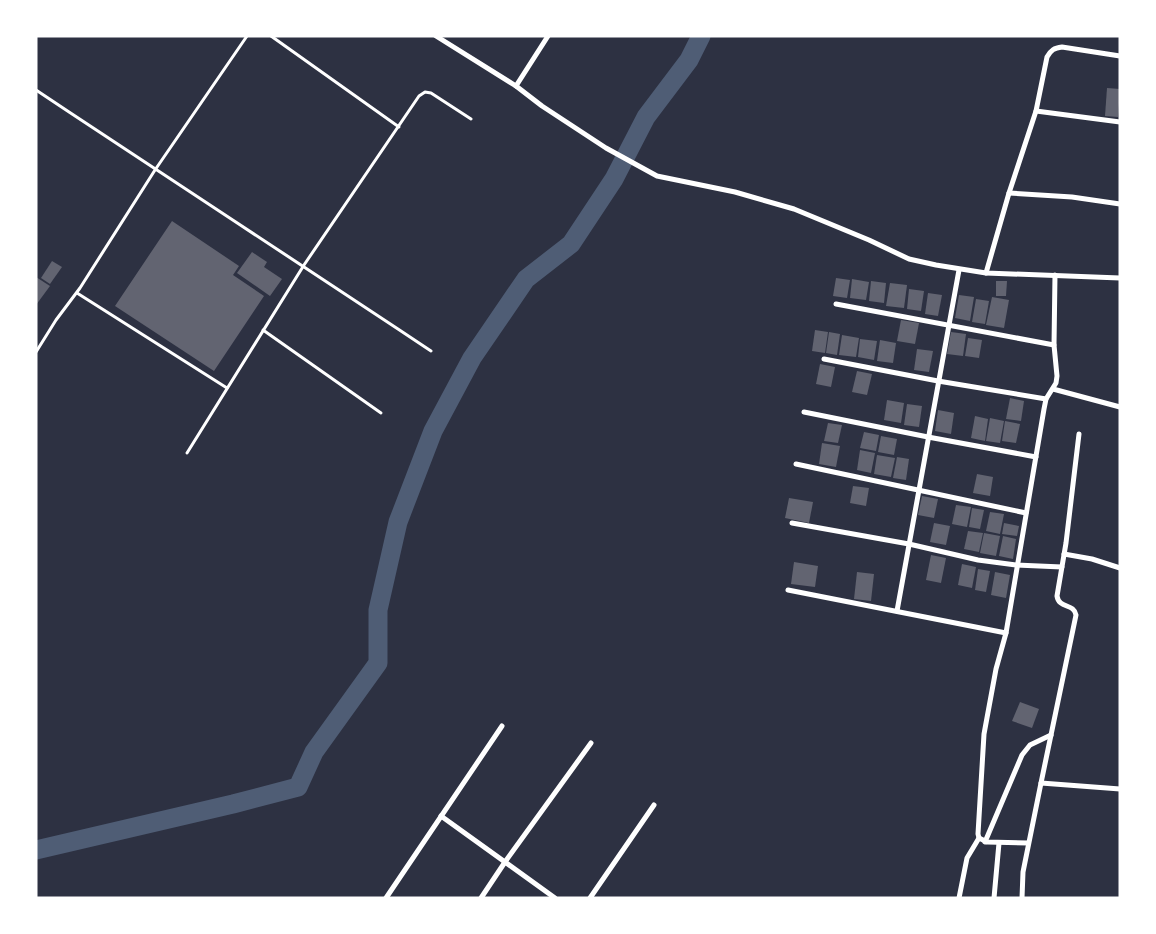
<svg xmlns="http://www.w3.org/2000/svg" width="1156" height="934" font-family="'Public Sans',sans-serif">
<rect width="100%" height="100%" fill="#2d3142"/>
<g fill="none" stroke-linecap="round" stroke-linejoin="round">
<!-- river -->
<polyline stroke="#4f5d75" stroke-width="19" points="36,850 233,804 298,787 314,752 378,663 378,610 398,522 433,431 472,358 526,279 571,244 614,179 646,117 689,60 701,36"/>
</g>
<!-- building -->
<g fill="#626471">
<polygon points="1107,88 1120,89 1118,117 1105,116"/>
<polygon points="172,221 239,266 233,275 264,296 214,371 115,306"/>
<polygon points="252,252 267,262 264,267 282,279 270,296 237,273"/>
<polygon points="52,261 62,267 50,284 41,278"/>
<polygon points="36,277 50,286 36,305"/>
<polygon points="836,278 850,280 847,298 833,296"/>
<polygon points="852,279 869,282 866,300 850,298"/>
<polygon points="871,281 886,283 884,303 869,301"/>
<polygon points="996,281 1007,281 1006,296 996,296"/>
<polygon points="890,283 907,285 904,308 886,306"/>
<polygon points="909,289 924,291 921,311 907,309"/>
<polygon points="928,293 942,295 938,316 925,314"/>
<polygon points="959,295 974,297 970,321 955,318"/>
<polygon points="992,297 1009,300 1004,328 986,325"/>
<polygon points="976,299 989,301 985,324 972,322"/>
<polygon points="901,320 919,323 915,344 897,341"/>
<polygon points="815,330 828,332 825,353 812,351"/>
<polygon points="829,332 840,334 837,355 826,353"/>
<polygon points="951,332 966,334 963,356 947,354"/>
<polygon points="842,335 859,338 856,357 839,355"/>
<polygon points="968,338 982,340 979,358 965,356"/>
<polygon points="860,339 877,341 874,360 858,357"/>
<polygon points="880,340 896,343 893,363 877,361"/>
<polygon points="917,349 933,351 929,372 914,370"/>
<polygon points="820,364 835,367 831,387 816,384"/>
<polygon points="857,371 872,374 867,395 852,392"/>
<polygon points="1010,398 1024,401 1021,421 1006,419"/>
<polygon points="887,400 904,403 901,423 884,420"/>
<polygon points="907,404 922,406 919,427 904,425"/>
<polygon points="938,410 954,413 951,434 935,431"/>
<polygon points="975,416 988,419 985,441 971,438"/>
<polygon points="990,418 1004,421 1000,443 986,441"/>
<polygon points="1005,421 1020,424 1016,443 1002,441"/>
<polygon points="828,423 842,425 838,443 824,441"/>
<polygon points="864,432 879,435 876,451 860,448"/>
<polygon points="881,436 897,439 894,455 878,452"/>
<polygon points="822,443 840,446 836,467 819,464"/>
<polygon points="860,450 875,453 871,473 857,470"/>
<polygon points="877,455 895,458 891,477 874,474"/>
<polygon points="897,457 909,459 906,480 893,478"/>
<polygon points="977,474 993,477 990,496 973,493"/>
<polygon points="853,486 869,488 866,506 850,503"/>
<polygon points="922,496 938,499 934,518 918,515"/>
<polygon points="789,498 813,502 809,523 785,518"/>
<polygon points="956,505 971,507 967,527 952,524"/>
<polygon points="972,508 984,510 980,529 969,527"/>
<polygon points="990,512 1004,514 1000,534 986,531"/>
<polygon points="934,523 950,526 946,545 930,542"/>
<polygon points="1004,523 1019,526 1017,536 1002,534"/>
<polygon points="968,531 983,533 979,552 964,549"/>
<polygon points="984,533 1000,536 996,556 980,553"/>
<polygon points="1003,536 1016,539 1013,559 999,556"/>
<polygon points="931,555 946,558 941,583 926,580"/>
<polygon points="794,562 818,566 815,587 791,584"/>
<polygon points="962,564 976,567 972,588 958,585"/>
<polygon points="978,569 990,571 986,592 975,590"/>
<polygon points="857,572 874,574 871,601 854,599"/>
<polygon points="995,572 1010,575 1006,598 991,595"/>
<polygon points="1020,702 1039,709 1032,728 1012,721"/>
</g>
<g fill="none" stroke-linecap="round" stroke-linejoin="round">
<!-- service -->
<g stroke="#fff" stroke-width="3">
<polyline points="271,36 399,127"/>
<path d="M 36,90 C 167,178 300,263 431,351"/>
<polyline points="77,293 227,388"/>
<polyline points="263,330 381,413"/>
<polyline points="36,352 56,320 80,288 155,170 247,36"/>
<polyline points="187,453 304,265 419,96 425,92 431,93 471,119"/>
</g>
<!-- minor -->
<g stroke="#fff" stroke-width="5">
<polyline points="436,36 516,86 542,106 606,148 657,176 735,192 794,209 869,240 909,259 936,265 986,273 1120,278"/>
<polyline points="516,86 548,36"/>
<polyline points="1036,111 1120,122"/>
<polyline points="1009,193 1072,197 1120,204"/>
<path d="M 986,273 L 1009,193 L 1036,111 L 1047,57 C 1051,50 1054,48 1062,47 L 1120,56"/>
<polyline points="836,304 1054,345"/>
<polyline points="824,359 938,381 1046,399"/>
<polyline points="1053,389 1120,407"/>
<polyline points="804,412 928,437 1036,457"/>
<polyline points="796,464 1026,513"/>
<polyline points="792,523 909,544 978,560 1016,565 1062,567"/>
<polyline points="1064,554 1092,559 1120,568"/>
<polyline points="788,590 1006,633"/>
<polyline points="897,611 959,270"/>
<path d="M 1041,783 L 1076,615 C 1074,603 1059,609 1057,596 L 1066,543 L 1079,434"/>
<polyline points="441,816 555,898"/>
<polyline points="985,842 1022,755 1030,745 1051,735"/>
<polyline points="1028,843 987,842 979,838 978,834 984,734 996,669 1006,633 1044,409 1046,399 1056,383 1057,376 1054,345 1055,275"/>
<polyline points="386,898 502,726"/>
<polyline points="481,898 505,862 591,743"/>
<polyline points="590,898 654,805"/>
<polyline points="959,898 967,858 979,838"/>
<polyline points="994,898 999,843"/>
<polyline points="1022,898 1023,872 1041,783 1120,789"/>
</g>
</g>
<!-- border -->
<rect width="1156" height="934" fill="none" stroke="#ffffff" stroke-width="75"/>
</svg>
